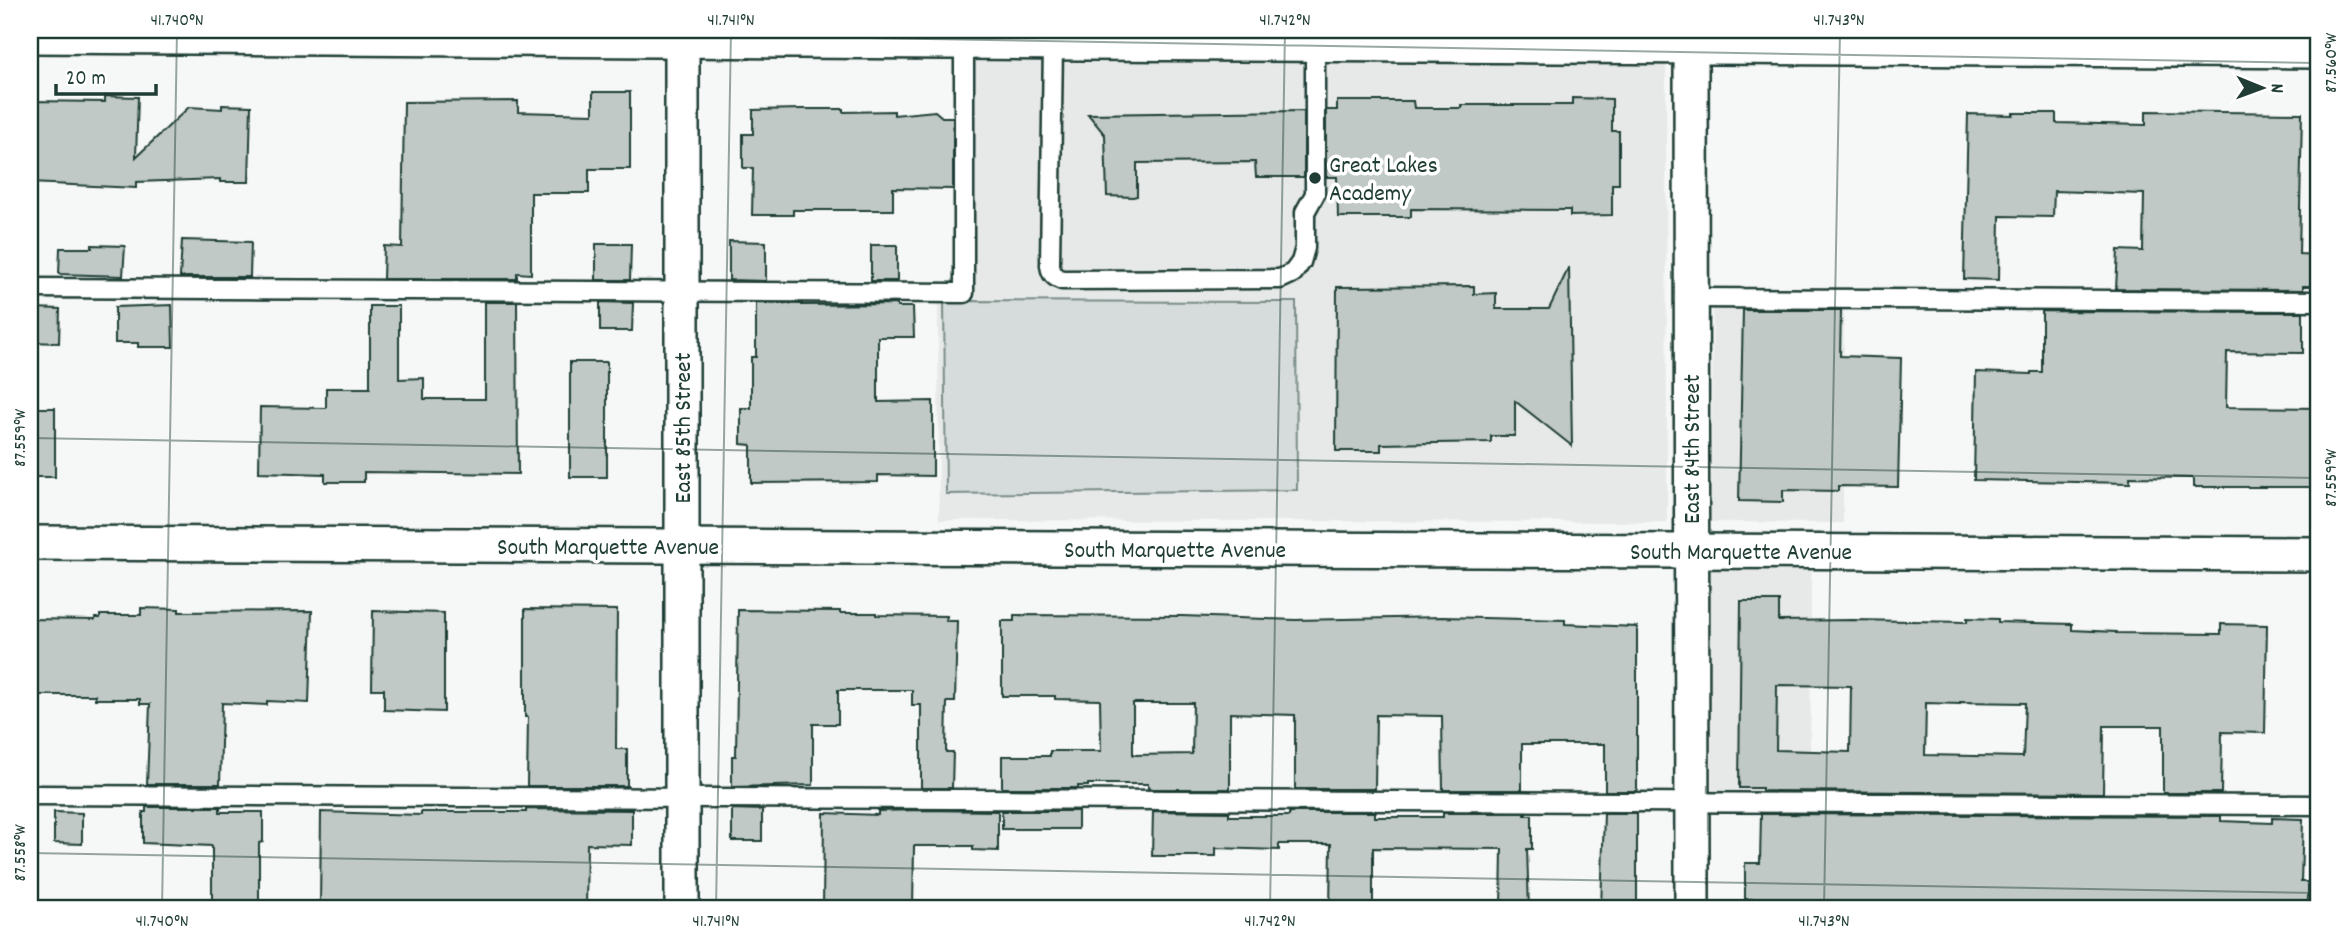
<svg xmlns="http://www.w3.org/2000/svg" width="2349" height="939" font-family="Dekko,sans-serif">
<rect width="100%" height="100%" fill="#f6f7f7"/>
<filter id="ink" filterUnits="userSpaceOnUse"><feTurbulence type="fractalNoise" baseFrequency=".0143" numOctaves="2"/><feDisplacementMap in="SourceGraphic" scale="14" xChannelSelector="R" yChannelSelector="G"/><feConvolveMatrix kernelMatrix="1 2 1 2 8 2 1 2 1" color-interpolation-filters="sRGB"/></filter>
<g filter="url(#ink)">
<!-- built -->
<g fill="#e6e9e8">
<polygon points="963,62 1666,64 1667,522 939,520 938,293 963,293"/>
<polygon points="1713,298 1844,299 1843,523 1711,522"/>
<polygon points="1710,570 1811,571 1810,803 1712,803"/>
</g>
<!-- green -->
<polygon fill="#d6dcdb" stroke="#7a8c88" stroke-width="2" points="944,301 1296,302 1297,490 946,494"/>
<!-- building -->
<g fill="#c0c9c6" stroke="#1f3d34" stroke-width="2" fill-rule="evenodd">
<polygon points="593,92 630,92 630,169 589,169 589,193 531,193 531,274 517,273 517,279 383,279 384,246 402,247 404,102 518,101 518,112 593,114"/>
<polygon points="105,96 138,97 136,157 189,107 222,109 222,105 251,106 249,182 220,182 220,179 136,182 136,188 30,183 30,101 105,102"/>
<polygon points="1572,98 1612,99 1612,131 1619,131 1619,184 1612,184 1612,215 1570,216 1570,210 1411,209 1411,217 1338,217 1337,177 1326,177 1326,110 1337,110 1337,101 1413,101 1414,108 1461,108 1461,105 1572,105"/>
<polygon points="802,109 843,109 843,112 894,111 894,115 935,111 942,117 953,117 953,189 893,188 893,210 793,210 793,215 752,215 753,168 743,168 743,134 753,134 753,110"/>
<polygon points="1304,111 1304,177 1256,177 1255,162 1137,163 1137,196 1133,197 1107,196 1105,135 1088,114"/>
<polygon points="2146,111 2302,113 2299,254 2319,255 2319,286 2303,286 2303,290 2116,289 2118,250 2143,251 2144,194 2054,191 2053,217 2000,216 1999,280 1964,279 1968,114 2013,115 2013,113 2056,113 2056,123 2146,125"/>
<polygon points="182,240 251,242 250,277 180,277"/>
<polygon points="729,241 766,242 766,281 729,280"/>
<polygon points="596,244 631,244 630,280 596,280"/>
<polygon points="92,245 125,246 123,276 59,274 60,248 92,248"/>
<rect x="871" y="245" width="26" height="36"/>
<polygon points="1569,267 1572,446 1515,401 1515,436 1491,436 1491,442 1381,444 1381,451 1336,451 1337,287 1474,286 1474,294 1496,293 1496,309 1549,309"/>
<polygon points="485,302 517,302 518,474 364,472 364,482 325,482 325,474 259,472 260,407 326,408 326,388 370,388 370,306 399,306 399,379 424,378 424,399 485,399"/>
<polygon points="600,302 633,303 632,331 600,331"/>
<polygon points="756,303 802,304 802,305 897,304 897,307 913,307 914,337 878,337 878,402 933,401 933,476 878,475 878,482 751,483 751,445 741,444 741,408 751,408 751,357 756,357"/>
<polygon points="172,305 173,347 138,347 138,343 115,343 115,307"/>
<polygon points="33,308 60,309 59,343 31,342"/>
<polygon points="1743,310 1841,310 1840,356 1901,358 1898,487 1838,486 1838,491 1783,490 1783,502 1739,501"/>
<polygon points="2042,311 2303,312 2303,353 2227,352 2226,407 2319,408 2319,487 2194,487 2194,479 2192,478 2130,477 2130,483 1974,480 1976,372 2031,374 2031,372 2042,372"/>
<rect x="570" y="362" width="37" height="115"/>
<rect x="30" y="408" width="25" height="69"/>
<path d="M 1741,601 L 1779,601 L 1779,621 L 1852,620 L 1967,622 L 1967,618 L 1998,619 L 1998,622 L 2072,624 L 2072,630 L 2116,632 L 2116,633 L 2221,634 L 2221,624 L 2267,625 L 2265,733 L 2222,732 L 2221,793 L 2163,793 L 2163,726 L 2104,726 L 2103,793 L 1762,791 L 1762,788 L 1739,788 ZM 1777,685 L 1851,686 L 1850,752 L 1776,750 ZM 1960,702 L 2025,703 L 2023,757 L 1925,755 L 1926,703 L 1960,704 Z"/>
<polygon points="141,608 179,609 179,612 312,611 309,703 267,701 267,705 222,703 220,784 147,784 150,704 140,704 140,699 95,699 95,695 30,695 30,619 95,620 95,618 100,618 100,615 141,615"/>
<polygon points="525,609 617,610 616,749 627,749 627,786 527,786 528,717 525,717"/>
<polygon points="738,610 840,611 840,613 876,613 876,615 947,616 946,621 957,621 955,702 947,702 946,752 953,752 952,788 921,788 921,705 912,705 912,690 838,690 838,724 813,724 813,785 732,787 732,756 736,756"/>
<polygon points="373,611 444,613 444,712 384,710 384,689 372,689"/>
<path d="M 1014,615 L 1182,616 L 1295,620 L 1443,617 L 1565,620 L 1565,624 L 1637,627 L 1637,791 L 1605,791 L 1605,744 L 1522,744 L 1522,790 L 1443,790 L 1442,716 L 1376,715 L 1375,789 L 1295,789 L 1295,715 L 1230,713 L 1230,789 L 1153,789 L 1148,788 L 1148,784 L 1088,784 L 1088,786 L 1078,786 L 1078,788 L 1002,788 L 1002,756 L 1050,756 L 1050,751 L 1101,751 L 1100,700 L 1055,699 L 1055,696 L 1002,696 L 1002,621 L 1014,621 ZM 1133,703 L 1193,703 L 1192,754 L 1133,755 Z"/>
<polygon points="146,807 220,807 220,812 263,812 263,842 259,843 259,909 212,909 212,846 143,843 143,812 146,812"/>
<polygon points="526,809 632,810 632,845 587,844 586,909 320,909 321,812 421,815 421,812 526,812"/>
<polygon points="732,809 762,810 762,841 732,841"/>
<polygon points="921,810 998,811 998,851 973,850 973,846 914,846 913,909 823,909 824,813 878,815 878,811"/>
<rect x="1002" y="811" width="76" height="18"/>
<polygon points="1153,811 1229,812 1229,816 1289,816 1289,813 1295,812 1375,812 1375,817 1443,817 1443,813 1525,813 1525,815 1532,815 1532,849 1527,849 1529,909 1501,909 1502,849 1373,848 1373,909 1330,909 1331,844 1279,844 1279,850 1216,848 1216,856 1152,856"/>
<polygon points="54,812 82,813 82,844 54,843"/>
<polygon points="1604,813 1637,813 1637,909 1601,909"/>
<polygon points="1761,814 2221,816 2221,821 2272,823 2272,818 2303,819 2301,882 2308,882 2308,909 1752,909 1752,899 1745,899 1745,863 1760,863"/>
</g>
<g fill="none" stroke-linecap="round" stroke-linejoin="round">
<!-- service casing -->
<g stroke="#1f3d34" stroke-width="23">
<g id="service">
<path d="M 1053,43 L 1050,265 C 1051,274 1054,277 1062,280 L 1280,279 L 1293,273 L 1301,262 L 1305,248 L 1305,212 L 1315,194 L 1315,44"/>
<polyline points="30,288 964,293 964,42"/>
<polyline points="1691,298 2319,301"/>
<polyline points="30,795 2319,805"/>
</g>
</g>
<!-- minor casing -->
<g stroke="#1f3d34" stroke-width="38">
<g id="minor">
<polyline points="1691,30 1692,909"/>
<polyline points="30,36 2319,51"/>
<polyline points="30,543 2319,554"/>
<polyline points="682,909 682,30"/>
</g>
</g>
<!-- service -->
<use href="#service" stroke="#fff" stroke-width="18"/>
<!-- minor -->
<use href="#minor" stroke="#fff" stroke-width="33"/>
</g>
</g>
<!-- ticks -->
<path fill="none" stroke="#1f3d34" stroke-width="2" stroke-opacity="0.45" d="M 402,30 L 2319,63M 30,438 L 2319,478M 30,853 L 2319,893M 162,909 L 177,30M 716,909 L 731,30M 1270,909 L 1285,30M 1824,909 L 1840,30"/>
<!-- markers -->
<circle fill="#1f3d34" stroke="#fff" stroke-width="2.5" cx="1315" cy="178" r="7"/>
<g text-anchor="middle" stroke-width="7" stroke-linejoin="round" paint-order="stroke">
<!-- poi labels -->
<g font-size="24" fill="#1f3d34" stroke="#fff" text-anchor="start">
<text x="1329" y="172">Great Lakes<tspan x="1329" dy="28">Academy</tspan></text>
</g>
<!-- street labels -->
<g font-size="24" fill="#1f3d34" stroke="#fff">
<text transform="translate(682 428) rotate(-90)" y="8">East 85th Street</text>
<text transform="translate(1691 449) rotate(-90)" y="8">East 84th Street</text>
<text x="608" y="554">South Marquette Avenue</text>
<text x="1175" y="557">South Marquette Avenue</text>
<text x="1741" y="559">South Marquette Avenue</text>
</g>
</g>
<!-- margin -->
<rect width="2349" height="939" fill="none" stroke="#fff" stroke-width="77"/>
<!-- north arrow -->
<g transform="translate(2262 88) rotate(91)" stroke="#ffffff" stroke-width="5" paint-order="stroke">
<path d="M0-5L12 26L0 18L-12 26Z" fill="#1f3d34"/>
<text y="-10" font-size="19" font-weight="bold" text-anchor="middle" fill="#1f3d34">N</text>
</g>
<!-- scale -->
<path d="M56 84v10h100v-10" fill="none" stroke="#1f3d34" stroke-width="3.5"/>
<text x="66" y="84" font-size="21" fill="#1f3d34" stroke="#ffffff" stroke-width="5" paint-order="stroke">20 m</text>
<rect x="38" y="38" width="2272" height="862" fill="none" stroke="#1f3d34" stroke-width="2.5"/>
<g font-size="18" text-anchor="middle" fill="#1f3d34">
<text x="177" y="25">41.740°N</text>
<text x="731" y="25">41.741°N</text>
<text x="1285" y="25">41.742°N</text>
<text x="1839" y="25">41.743°N</text>
<text transform="translate(2330 63) rotate(-90)" y="6">87.560°W</text>
<text transform="translate(19 438) rotate(-90)" y="6">87.559°W</text>
<text transform="translate(2330 478) rotate(-90)" y="6">87.559°W</text>
<text transform="translate(19 853) rotate(-90)" y="6">87.558°W</text>
<text x="162" y="926">41.740°N</text>
<text x="716" y="926">41.741°N</text>
<text x="1270" y="926">41.742°N</text>
<text x="1824" y="926">41.743°N</text>
</g>
</svg>
